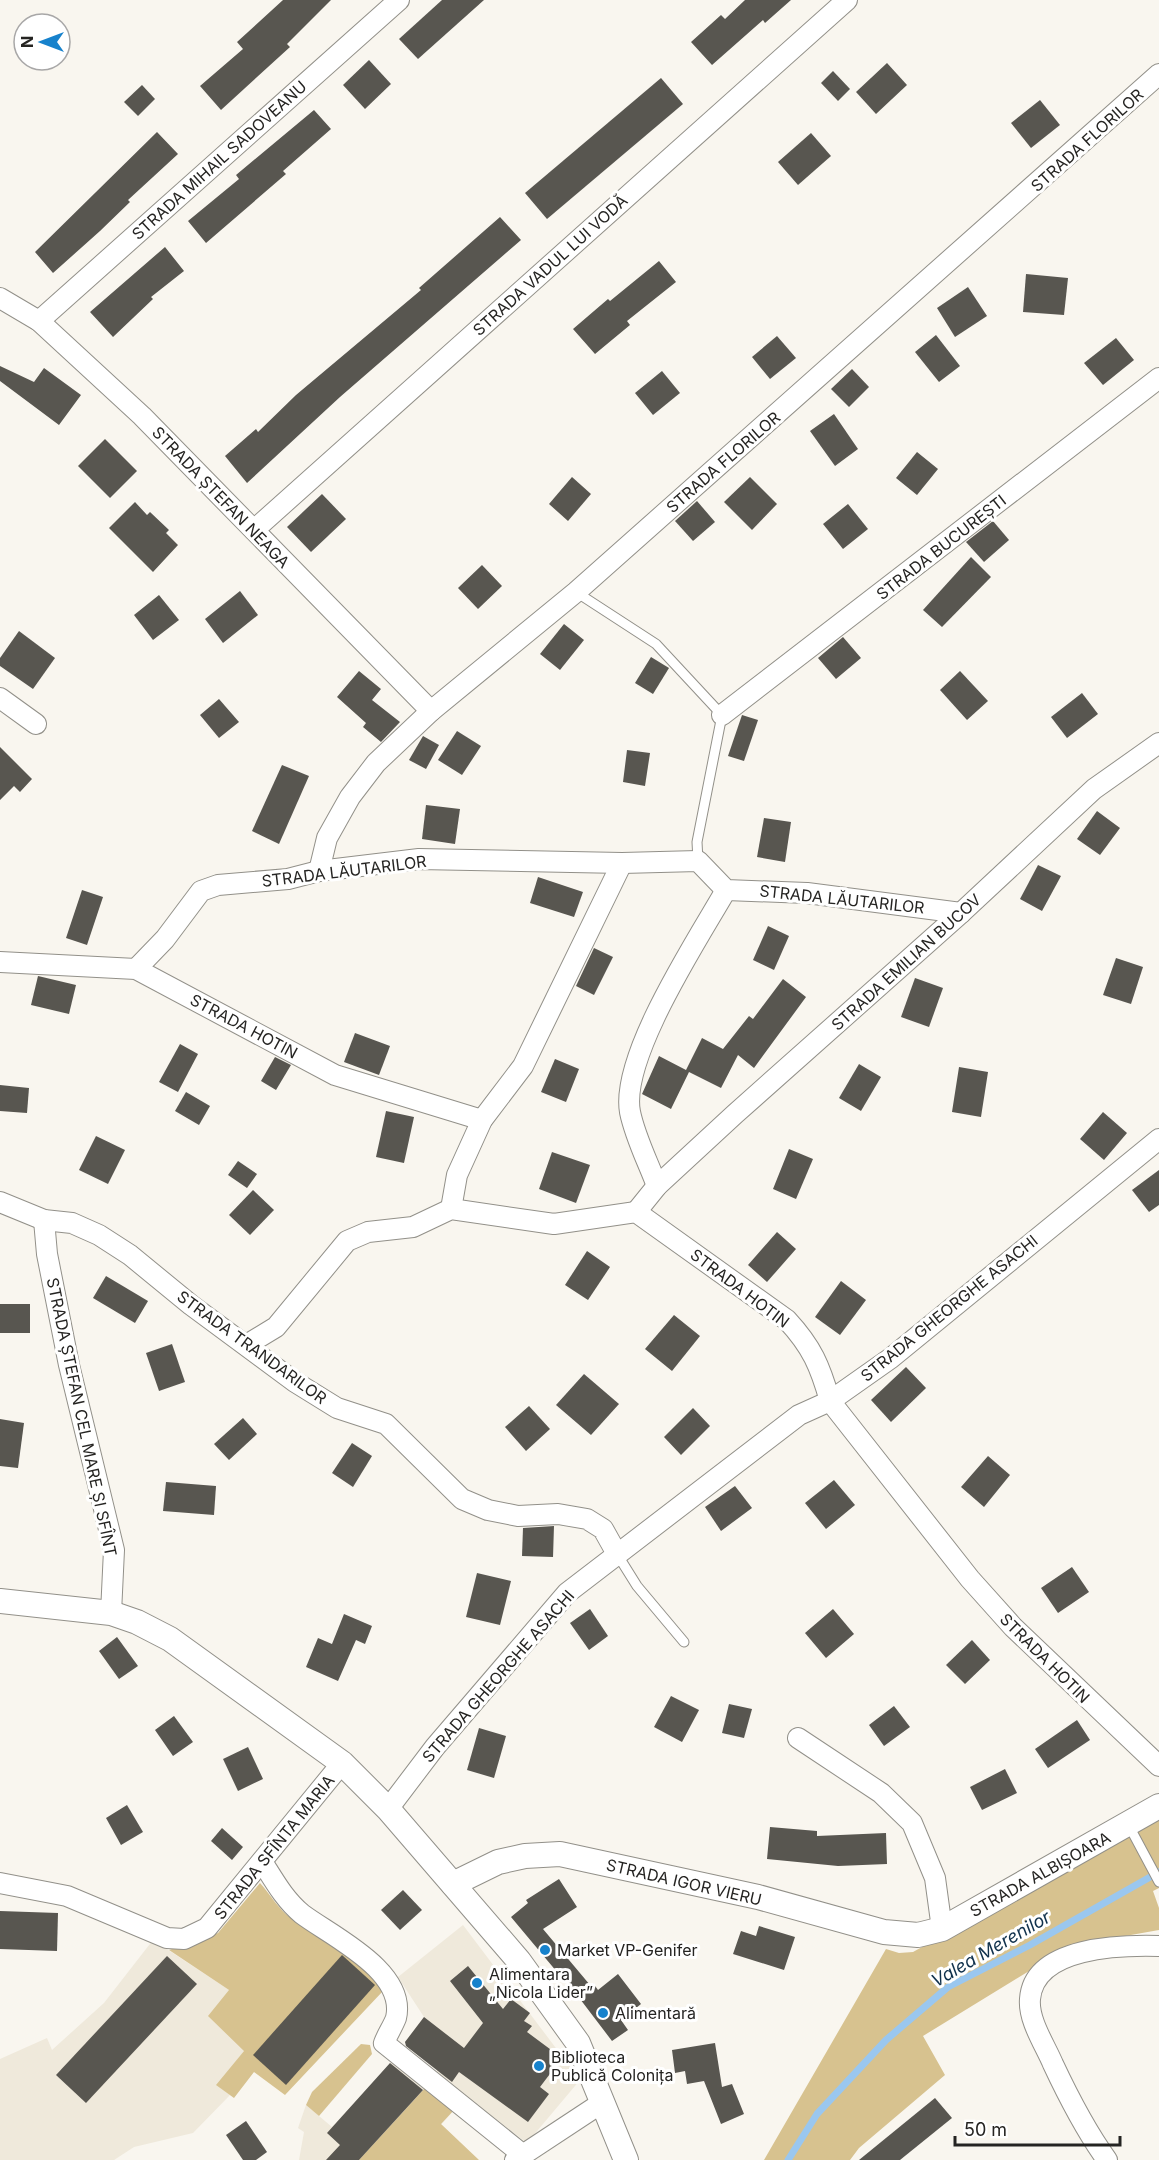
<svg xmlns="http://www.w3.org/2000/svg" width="1159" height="2160" font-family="Inter,sans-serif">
<rect width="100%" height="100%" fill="#f9f6ef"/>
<!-- built -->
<g fill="#efe9db">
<polygon points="463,1925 580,2080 527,2143 437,2074 437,2065 405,2042 424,2017 398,1977"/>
<polygon points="153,1940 229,1990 244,2051 217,2085 230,2095 193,2133 134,2147 114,2160 0,2160 0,2059 47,2038 52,2050 104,2003"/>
<polygon points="395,2059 454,2110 410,2160 299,2160 304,2132 298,2128 306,2105 332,2127"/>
</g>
<!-- green -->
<g fill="#d7c28f">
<polygon points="1159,1816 1159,1888 1153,1891 1159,1908 1159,1930 1097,1941 1057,1954 923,2036 945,2075 859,2148 850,2160 764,2160 886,1949 899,1953 913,1952"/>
<path d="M 260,1883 C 270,1894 279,1910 291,1918 C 316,1937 376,1958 383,1991 L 285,2095 L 254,2072 L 234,2098 L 216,2085 L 244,2051 L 208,2016 L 229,1990 L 169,1950 L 218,1933 Z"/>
<polygon points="361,2044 370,2045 372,2054 319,2116 306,2105 312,2092"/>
<polygon points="426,2087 454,2110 441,2124 479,2160 359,2160"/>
</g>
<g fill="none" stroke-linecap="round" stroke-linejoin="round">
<!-- stream -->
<polyline stroke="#9ac7ef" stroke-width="7" points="788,2160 817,2114 886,2040 948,1987 1030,1945 1159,1872"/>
</g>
<!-- building -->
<g fill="#585650">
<polygon points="283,0 331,0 287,44 290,47 221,110 200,86 243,49 237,42"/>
<polygon points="442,0 484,0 418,59 399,39"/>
<polygon points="745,0 791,0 765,23 763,20 712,65 691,42 721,15 725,19"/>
<polygon points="369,60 391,84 365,109 343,85"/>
<polygon points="887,63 907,85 876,114 856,92"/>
<polygon points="833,71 850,89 838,101 821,83"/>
<polygon points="661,78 683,104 547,219 525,193"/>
<polygon points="142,85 155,99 138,116 124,102"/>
<polygon points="1040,100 1060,125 1031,148 1011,123"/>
<polygon points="314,110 331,129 283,171 286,174 206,243 188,221 239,179 236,175"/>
<polygon points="157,132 178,154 128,200 130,202 100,231 53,273 35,252"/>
<polygon points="811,133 831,156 798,185 778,162"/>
<polygon points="500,217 521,240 340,397 247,483 225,456 256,429 258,432 296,395 421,290 419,288"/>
<polygon points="165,247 184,271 151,297 153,299 113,337 90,312"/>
<polygon points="659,261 676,282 627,321 630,325 595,354 573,329 608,299 610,301"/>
<polygon points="1026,274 1068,278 1064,315 1023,312"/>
<polygon points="968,287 987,316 955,337 937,308"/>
<polygon points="936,335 960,366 939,382 915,352"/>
<polygon points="777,336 796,358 770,379 752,357"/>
<polygon points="1116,338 1134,360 1103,385 1084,363"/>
<polygon points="0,366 34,382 44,368 81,395 59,425 0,381"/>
<polygon points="852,369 869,387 849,407 831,389"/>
<polygon points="662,371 680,393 653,415 635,393"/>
<polygon points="834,414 858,449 835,466 810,431"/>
<polygon points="105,439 137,471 110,498 78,466"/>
<polygon points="917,452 938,469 917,495 896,478"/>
<polygon points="572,477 591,494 568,521 549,504"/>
<polygon points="750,477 777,504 752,530 724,502"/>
<polygon points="322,494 346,519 311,552 287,527"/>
<polygon points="697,501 715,522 693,541 675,521"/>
<polygon points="135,502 147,515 150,512 169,530 166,533 178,545 153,572 109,528"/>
<polygon points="848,504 868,529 843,549 823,524"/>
<polygon points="993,521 1009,540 984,562 966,542"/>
<polygon points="971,557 991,577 942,627 923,610"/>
<polygon points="482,565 502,586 478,609 458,588"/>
<polygon points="240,591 258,615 223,643 205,619"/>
<polygon points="159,595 179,620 153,640 134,615"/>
<polygon points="564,624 584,640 560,670 540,654"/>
<polygon points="19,631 55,658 33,689 0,666 0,658"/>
<polygon points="843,637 861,658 836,679 818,658"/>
<polygon points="651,657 669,668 653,694 635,683"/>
<polygon points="359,671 381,689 372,700 400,722 381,742 363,727 366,723 337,697"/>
<polygon points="960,671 988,701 967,720 940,690"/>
<polygon points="1082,693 1098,714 1067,738 1051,717"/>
<polygon points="219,699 239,722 219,738 200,715"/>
<polygon points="742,715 758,720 744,761 728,756"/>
<polygon points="457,731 481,746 462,775 438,760"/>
<polygon points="423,736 439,745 426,769 409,760"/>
<polygon points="0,747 32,779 20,792 14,786 0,800"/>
<polygon points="627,750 650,753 645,786 623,782"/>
<polygon points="282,765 309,776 279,844 252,831"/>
<polygon points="426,805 460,809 455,844 422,839"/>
<polygon points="1097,811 1120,828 1100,855 1077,839"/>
<polygon points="764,818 791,822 785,862 757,857"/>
<polygon points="1038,865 1061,876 1042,911 1020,899"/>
<polygon points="538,877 583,892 574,917 530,903"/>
<polygon points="82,890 103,897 87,945 66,938"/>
<polygon points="768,926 789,936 774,970 753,960"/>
<polygon points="594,948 613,957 594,995 576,986"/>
<polygon points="1116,958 1143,967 1131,1004 1103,995"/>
<polygon points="38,976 76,985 69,1014 31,1005"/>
<polygon points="915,978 943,988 929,1027 901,1017"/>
<polygon points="783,979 806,997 754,1068 738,1055 721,1088 689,1072 671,1109 642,1094 659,1056 686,1070 702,1038 723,1049 749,1016 753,1019"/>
<polygon points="355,1033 390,1046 379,1075 344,1062"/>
<polygon points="180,1044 198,1054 178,1092 159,1082"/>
<polygon points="275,1057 291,1065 276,1090 261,1081"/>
<polygon points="555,1059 579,1069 566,1102 541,1092"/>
<polygon points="859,1064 881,1077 861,1111 839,1098"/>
<polygon points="959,1067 988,1072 981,1117 952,1112"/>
<polygon points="0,1085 29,1088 27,1113 0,1111"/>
<polygon points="186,1092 210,1106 199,1125 175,1111"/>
<polygon points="386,1111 414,1117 404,1163 376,1157"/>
<polygon points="1103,1112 1127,1133 1104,1160 1080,1139"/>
<polygon points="96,1136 125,1150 108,1184 79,1170"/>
<polygon points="789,1149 813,1159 796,1199 773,1189"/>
<polygon points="552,1152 590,1165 576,1203 539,1189"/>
<polygon points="238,1161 257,1174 247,1188 228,1175"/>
<polygon points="1159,1170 1159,1205 1149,1212 1132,1190"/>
<polygon points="253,1190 274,1210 250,1235 229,1215"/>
<polygon points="777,1232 796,1249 767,1282 748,1265"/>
<polygon points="587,1251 610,1267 588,1300 565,1285"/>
<polygon points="106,1276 148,1301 135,1323 93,1298"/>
<polygon points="841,1281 866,1300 840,1335 815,1317"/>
<rect x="0" y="1304" width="30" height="29"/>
<polygon points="674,1315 700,1336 672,1371 645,1349"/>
<polygon points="172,1344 185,1382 159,1391 146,1353"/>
<polygon points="906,1367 926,1388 891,1422 871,1400"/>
<polygon points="584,1374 619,1404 591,1435 556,1405"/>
<polygon points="529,1406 550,1429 526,1451 505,1427"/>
<polygon points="693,1408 710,1426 681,1455 664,1437"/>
<polygon points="243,1418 257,1434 229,1460 214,1444"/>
<polygon points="0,1419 24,1423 18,1468 0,1466"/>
<polygon points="352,1443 372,1456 353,1487 332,1473"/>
<polygon points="988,1456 1010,1475 984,1507 961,1487"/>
<polygon points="834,1480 855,1505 826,1529 805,1503"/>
<polygon points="166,1482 216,1486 214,1515 163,1511"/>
<polygon points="735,1486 752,1508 721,1531 705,1507"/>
<polygon points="554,1526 553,1557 522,1556 523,1528"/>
<polygon points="1072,1567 1089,1592 1058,1613 1041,1588"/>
<polygon points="477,1573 511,1581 500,1625 466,1617"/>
<polygon points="590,1609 608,1636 589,1650 570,1623"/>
<polygon points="833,1609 854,1634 826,1658 805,1633"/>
<polygon points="344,1614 372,1626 365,1644 356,1640 338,1681 306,1667 318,1638 332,1644"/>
<polygon points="117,1637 138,1666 119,1679 99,1651"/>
<polygon points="972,1640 990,1660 965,1684 946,1665"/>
<polygon points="671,1696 699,1710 682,1742 654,1727"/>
<polygon points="729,1704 752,1709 744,1738 722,1733"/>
<polygon points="894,1706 910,1727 884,1746 869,1725"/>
<polygon points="174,1716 193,1742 173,1756 155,1730"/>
<polygon points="1077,1720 1090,1740 1048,1768 1035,1749"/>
<polygon points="479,1728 506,1736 494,1778 467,1770"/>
<polygon points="248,1747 263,1779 238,1791 223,1759"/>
<polygon points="1005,1769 1017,1793 982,1810 970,1787"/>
<polygon points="127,1805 143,1832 121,1845 106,1818"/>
<polygon points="770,1827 817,1831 817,1836 886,1833 887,1864 838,1866 767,1859"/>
<polygon points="222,1828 243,1847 232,1860 211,1841"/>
<polygon points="559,1879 577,1907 543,1929 590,1985 593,1983 598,1990 618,1974 641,2004 621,2020 628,2030 612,2041 558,1970 557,1972 511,1917 528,1903 526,1900"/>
<polygon points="403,1890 422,1910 400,1930 381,1910"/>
<polygon points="0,1911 58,1913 57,1951 0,1949"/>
<polygon points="759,1926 795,1937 784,1970 733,1954 741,1931 756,1936"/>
<polygon points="342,1955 375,1985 286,2085 253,2055"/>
<polygon points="167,1956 197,1984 86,2103 56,2075"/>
<polygon points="468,1966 503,2009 511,1999 530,2013 524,2021 532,2026 527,2032 562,2058 540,2087 549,2094 528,2122 459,2072 452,2082 406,2046 405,2042 424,2017 464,2048 483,2023 450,1981"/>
<polygon points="715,2043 722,2087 732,2084 744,2114 721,2124 704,2081 687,2084 685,2071 675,2073 672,2050"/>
<polygon points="390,2063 423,2090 359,2160 326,2160 340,2145 327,2133"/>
<polygon points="935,2098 952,2118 900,2160 859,2160"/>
<polygon points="246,2121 267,2152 256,2160 243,2160 226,2135"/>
</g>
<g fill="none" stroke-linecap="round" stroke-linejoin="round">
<!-- service casing -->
<g stroke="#929089" stroke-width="11">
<g id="service">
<polyline points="576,592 656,644 722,715 697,842 698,861"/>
<polyline points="617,1554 637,1586 684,1642"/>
<polyline points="1128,1824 1159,1882"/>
</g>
</g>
<!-- minor casing -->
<g stroke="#929089" stroke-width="22">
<g id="minor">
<polyline points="0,298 39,321 142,416 431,711"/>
<polyline points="39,321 399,0"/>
<polyline points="254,530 847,0"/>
<polyline points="0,698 36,724"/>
<polyline points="722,715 1159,378"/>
<polyline points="319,871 327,838 350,797 376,763 431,711 576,592 1159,74"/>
<polyline points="0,962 136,969 335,1075 482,1120"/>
<polyline points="136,969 165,939 201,891 218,885 288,879 319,871 419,859 622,863 698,861 726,890 807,893 961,913"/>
<path d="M 657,1186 C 648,1162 635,1137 630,1112 C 620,1057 698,939 726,890"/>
<polyline points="0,1202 44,1220 72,1223 99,1235 130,1255 191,1305 295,1382 337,1408 386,1424 462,1499 488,1510 518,1516 558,1514 587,1519 603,1529 617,1554"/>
<polyline points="451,1209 457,1175 482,1120 523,1066 622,863"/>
<polyline points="636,1212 657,1186 735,1114 961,913 1094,789 1159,743"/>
<polyline points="44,1220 47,1254 69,1365 114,1550 111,1613"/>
<path d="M 248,1344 L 276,1327 L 347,1241 L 368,1232 L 413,1227 L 451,1209 L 554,1224 L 636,1212 L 787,1320 C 812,1347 820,1366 830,1401 L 970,1579 L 1013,1627 L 1159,1766"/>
<polyline points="798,1738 881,1793 912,1823 935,1878 942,1929"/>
<polyline points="388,1809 435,1747 567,1593 799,1415 830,1401 891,1358 1159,1139"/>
<path d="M 263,1863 C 275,1882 285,1900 302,1914 C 331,1936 407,1971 396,2018 C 393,2026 387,2035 384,2043 L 522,2154"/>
<polyline points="0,1883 67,1896 167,1938 184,1939 207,1928 342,1763"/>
<polyline points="515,2160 603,2102"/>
<path d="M 1107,2160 C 1086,2131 1068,2096 1053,2064 C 1045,2045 1028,2020 1030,1999 C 1034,1946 1122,1945 1159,1946"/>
</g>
</g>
<!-- tertiary casing -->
<g stroke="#929089" stroke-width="26">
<g id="tertiary">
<polyline points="0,1601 111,1613 137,1622 170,1639 342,1763 388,1809 519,1961 578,2043 626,2160"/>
<polyline points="453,1884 498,1862 525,1856 560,1854 758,1897 884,1932 918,1935 942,1929 1159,1806"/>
</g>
</g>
<!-- service -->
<use href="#service" stroke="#fff" stroke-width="9"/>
<!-- minor -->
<use href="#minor" stroke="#fff" stroke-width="20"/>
<!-- tertiary -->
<use href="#tertiary" stroke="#fff" stroke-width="24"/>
</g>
<!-- markers -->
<g fill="#1782cc" stroke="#fff" stroke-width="2">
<circle cx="545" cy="1950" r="6"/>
<circle cx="477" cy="1983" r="6"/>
<circle cx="603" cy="2013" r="6"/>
<circle cx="539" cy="2066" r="6"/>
</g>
<g text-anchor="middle" stroke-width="6" stroke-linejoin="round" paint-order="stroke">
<!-- street labels -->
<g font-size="16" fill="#252422" stroke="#fff">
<text transform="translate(1087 140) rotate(-42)" y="6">STRADA FLORILOR</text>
<text transform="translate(219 160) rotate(-42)" y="6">STRADA MIHAIL SADOVEANU</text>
<text transform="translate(550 265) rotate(-42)" y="6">STRADA VADUL LUI VODĂ</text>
<text transform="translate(723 462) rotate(-41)" y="6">STRADA FLORILOR</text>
<text transform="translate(221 497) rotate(46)" y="6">STRADA ȘTEFAN NEAGA</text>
<text transform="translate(941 547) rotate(-38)" y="6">STRADA BUCUREȘTI</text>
<text transform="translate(344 871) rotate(-7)" y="6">STRADA LĂUTARILOR</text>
<text transform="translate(842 899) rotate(6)" y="6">STRADA LĂUTARILOR</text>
<text transform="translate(906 962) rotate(-42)" y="6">STRADA EMILIAN BUCOV</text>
<text transform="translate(244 1026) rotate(28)" y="6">STRADA HOTIN</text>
<text transform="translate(740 1288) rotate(37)" y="6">STRADA HOTIN</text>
<text transform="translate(949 1308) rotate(-39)" y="6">STRADA GHEORGHE ASACHI</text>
<text transform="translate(252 1347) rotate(36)" y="6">STRADA TRANDARILOR</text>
<text transform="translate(82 1417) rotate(78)" y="6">STRADA ȘTEFAN CEL MARE ȘI SFÎNT</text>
<text transform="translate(1045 1658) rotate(45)" y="6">STRADA HOTIN</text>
<text transform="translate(498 1676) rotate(-49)" y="6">STRADA GHEORGHE ASACHI</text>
<text transform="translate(274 1847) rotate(-51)" y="6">STRADA SFÎNTA MARIA</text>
<text transform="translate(1040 1874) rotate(-29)" y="6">STRADA ALBIȘOARA</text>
<text transform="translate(684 1882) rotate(13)" y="6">STRADA IGOR VIERU</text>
</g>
<!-- poi labels -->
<g font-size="16" fill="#252422" stroke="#fff" text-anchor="start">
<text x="557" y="1956">Market VP-Genifer</text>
<text x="489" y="1980">Alimentara<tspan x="489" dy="18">„Nicola Lider”</tspan></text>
<text x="615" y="2019">Alimentară</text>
<text x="551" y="2063">Biblioteca<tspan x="551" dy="18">Publică Colonița</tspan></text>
</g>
<!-- water labels -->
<g font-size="18" font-style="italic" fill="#10314c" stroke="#fff">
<text transform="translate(991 1949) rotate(-30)" y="6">Valea Merenilor</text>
</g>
</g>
<!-- north arrow -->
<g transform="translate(42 42) rotate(270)"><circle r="28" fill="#ffffff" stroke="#a8a7a7" stroke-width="1.5"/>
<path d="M0-4.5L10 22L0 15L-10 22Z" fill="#1782cc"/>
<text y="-9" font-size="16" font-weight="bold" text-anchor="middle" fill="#252422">N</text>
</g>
<!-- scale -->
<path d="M955 2136v9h165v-9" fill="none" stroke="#252422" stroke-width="3"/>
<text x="964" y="2136" font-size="18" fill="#252422" stroke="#ffffff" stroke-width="4.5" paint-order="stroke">50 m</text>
</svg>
